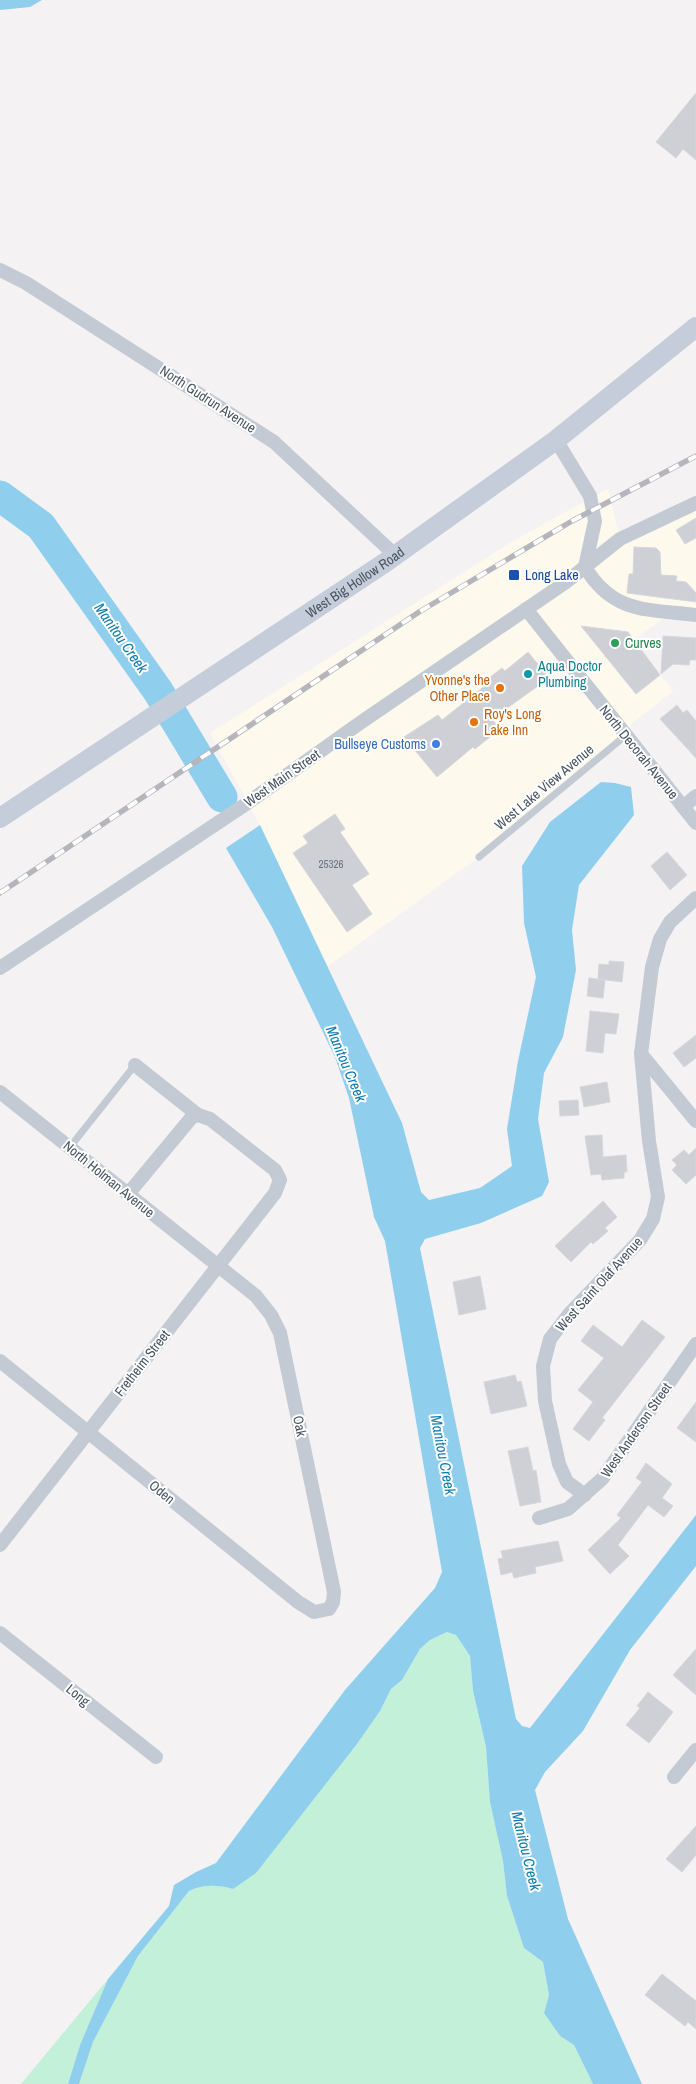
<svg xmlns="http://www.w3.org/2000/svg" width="696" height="2084" font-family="'Archivo Narrow',sans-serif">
<rect width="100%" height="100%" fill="#f4f2f2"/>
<!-- commercial -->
<polygon fill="#fdfaed" points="608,489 620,539 696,503 696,614 672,612 634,640 673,691 633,723 625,736 479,857 328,966 260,825 210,733 518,538"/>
<!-- green -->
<g fill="#c2f0d9">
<path d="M 447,1632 L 456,1635 L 470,1656 L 473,1691 L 486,1747 L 490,1802 L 503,1861 L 507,1896 L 524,1948 L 543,1962 L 549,1995 L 544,2013 L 560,2036 L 574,2045 L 593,2084 L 79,2084 L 93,2042 L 138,1956 L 189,1891 C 205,1884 217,1885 233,1889 L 308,1806 L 357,1744 L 380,1711 L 391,1689 L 402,1680 L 420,1649 L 430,1640 Z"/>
<polygon points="108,1979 80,2045 68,2084 21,2084"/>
</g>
<!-- water -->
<g fill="#8fcfed">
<polygon points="0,0 42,0 30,7 0,10"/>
<path d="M 601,782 L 615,783 L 631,787 L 634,815 L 579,885 L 572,930 L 576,970 L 563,1037 L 544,1073 L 538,1119 L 549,1182 L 542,1196 L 481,1223 L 425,1239 L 420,1248 L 516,1719 L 522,1726 L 530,1728 L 696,1515 L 696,1566 L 630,1650 L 583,1731 L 545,1772 L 535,1790 L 568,1919 L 642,2084 L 593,2084 L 574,2045 L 560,2036 L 544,2013 L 549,1995 L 543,1962 L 524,1948 L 507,1896 L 503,1861 L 490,1802 L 486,1747 L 473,1691 L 470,1656 L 456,1635 L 447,1632 L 430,1640 L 420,1649 L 402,1680 L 391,1689 L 380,1711 L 357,1744 L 256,1873 L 233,1889 C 217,1885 204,1884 189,1891 L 138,1956 L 93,2042 L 79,2084 L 68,2084 L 80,2045 L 108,1979 L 169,1906 L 174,1885 L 196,1872 L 216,1863 L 345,1690 L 435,1588 L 442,1572 L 385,1241 L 374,1217 L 349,1098 L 335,1057 L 272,927 L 226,848 L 260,825 L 402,1123 L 421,1192 L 429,1200 L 480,1188 L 512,1166 L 507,1129 L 518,1061 L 536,977 L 524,923 L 522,866 L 550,822 Z"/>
</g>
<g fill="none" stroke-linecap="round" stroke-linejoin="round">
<!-- river -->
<polyline stroke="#8fcfed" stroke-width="31" points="0,496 41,526 158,691 222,797"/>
</g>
<!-- building -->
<g fill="#ced0d6" stroke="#d6d7dd">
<polygon points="696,93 696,160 683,149 676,158 656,142"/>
<polygon points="696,518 696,538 685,544 676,530"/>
<polygon points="634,547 656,548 660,552 661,575 677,576 676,581 686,582 696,593 696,602 627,593 629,574 633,574"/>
<polygon points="581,626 628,632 660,675 636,694"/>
<polygon points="663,636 696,638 696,660 690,660 689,665 673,664 661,674"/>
<polygon points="528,652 549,678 492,719 500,729 475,749 473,747 437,777 404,737 438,715 442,720 491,681 489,678 502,668 505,671"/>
<polygon points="677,705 683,713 687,710 696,721 696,758 660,719"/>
<polygon points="335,814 345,829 340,832 369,874 352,885 372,914 347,932 293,853 308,843 303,836"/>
<polygon points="667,852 687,875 670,890 651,866"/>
<polygon points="609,961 624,962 622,982 598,979 599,964 609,965"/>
<polygon points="589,978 605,980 603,998 587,996"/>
<polygon points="590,1011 619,1014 616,1034 605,1033 603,1053 586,1051"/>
<polygon points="696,1035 696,1058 684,1067 673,1053"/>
<polygon points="607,1082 610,1102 584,1107 580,1087"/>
<polygon points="578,1100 579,1115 560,1116 559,1101"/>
<polygon points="602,1135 603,1157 626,1155 627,1172 624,1172 624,1178 602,1180 601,1174 591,1175 585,1136"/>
<polygon points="696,1148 696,1175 686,1184 672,1170 677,1165 672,1160 684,1150 689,1155"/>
<polygon points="603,1201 617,1217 605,1228 608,1231 593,1244 591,1242 571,1262 555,1246"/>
<polygon points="480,1276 486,1309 459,1315 453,1282"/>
<polygon points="642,1320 665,1337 602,1418 605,1420 589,1441 573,1429 593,1402 578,1390 604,1358 581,1341 593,1325 622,1347"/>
<polygon points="515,1375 517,1382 521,1381 527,1406 491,1414 484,1382"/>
<polygon points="696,1402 696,1442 677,1428"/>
<polygon points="528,1447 533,1471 536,1470 541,1502 520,1506 508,1451"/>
<polygon points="646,1463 672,1484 662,1498 673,1506 664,1517 648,1505 618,1545 629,1556 610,1574 588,1550 621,1518 617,1515 642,1482 636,1478"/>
<polygon points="558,1541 563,1561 535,1567 536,1573 514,1578 512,1572 501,1575 498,1559 503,1558 501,1551"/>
<polygon points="696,1649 696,1695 673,1675"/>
<polygon points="648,1692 673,1712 649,1743 626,1725 640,1708 637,1706"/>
<polygon points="696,1826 696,1855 682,1872 666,1859"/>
<polygon points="662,1974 696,2001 696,2029 688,2022 685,2026 645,1995"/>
</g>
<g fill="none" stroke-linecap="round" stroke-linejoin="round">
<!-- service -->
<g stroke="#c3cad3" stroke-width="7">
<polyline points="479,857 625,736"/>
<polyline points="70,1147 135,1065"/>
</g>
<!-- minor -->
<g stroke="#c3cad3" stroke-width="14">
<polyline points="0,270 26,283 274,442 395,555"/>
<path d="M 556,440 L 590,496 L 595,521 L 585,567 C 613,614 648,609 696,615"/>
<polyline points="526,609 696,823"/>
<polyline points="683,807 696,796"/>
<polyline points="0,968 246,804 360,723 566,582 620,539 696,503"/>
<polyline points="641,1054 696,1121"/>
<polyline points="135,1065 198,1115"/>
<polyline points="0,1092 256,1296 271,1315 280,1333 334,1592 333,1602 329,1609 314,1612 298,1602 0,1361"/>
<polyline points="585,1495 567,1482 559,1464 545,1401 543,1366 550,1339 570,1313 640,1240 653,1219 658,1197 649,1141 641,1054 652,967 660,939 670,922 696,898"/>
<polyline points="539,1518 568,1509 602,1479 696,1344"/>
<polyline points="0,1545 275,1193 280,1180 275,1170 210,1119 198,1115 192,1117 128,1194"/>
<polyline points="0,1633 156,1757"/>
<polyline points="674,1777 696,1750"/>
</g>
<!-- secondary -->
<path stroke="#c5cdda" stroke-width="20" id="s1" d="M 0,818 L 386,562 L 556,440 L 696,327"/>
<!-- rail casing -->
<g stroke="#b4b6bc" stroke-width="5.5">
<polyline id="rail" points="0,893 419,612 572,521 696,456"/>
</g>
<!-- rail -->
<use href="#rail" stroke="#fff" stroke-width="4" stroke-dasharray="11" stroke-linecap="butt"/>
</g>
<!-- markers -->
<rect fill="#1a4fb4" stroke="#fff" stroke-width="2" x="508" y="569" width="12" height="12" rx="2.5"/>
<circle fill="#2e9e5b" stroke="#fff" stroke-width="2" cx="615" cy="643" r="5"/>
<circle fill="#0f9aa8" stroke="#fff" stroke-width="2" cx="528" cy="674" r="5"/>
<g fill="#e8710a" stroke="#fff" stroke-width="2">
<circle cx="500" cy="688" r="5"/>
<circle cx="474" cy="722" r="5"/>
</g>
<circle fill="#3f7fe0" stroke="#fff" stroke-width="2" cx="436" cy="744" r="5"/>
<g text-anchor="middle" stroke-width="4" stroke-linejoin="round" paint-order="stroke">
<!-- number labels -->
<g font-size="11" fill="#6a727e">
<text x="331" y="868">25326</text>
</g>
<!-- street labels -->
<g font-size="14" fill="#495360" stroke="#fff">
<text transform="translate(208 399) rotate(33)" y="5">North Gudrun Avenue</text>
<text dy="5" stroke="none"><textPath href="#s1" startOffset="426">West Big Hollow Road</textPath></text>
<text transform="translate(639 752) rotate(51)" y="5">North Decorah Avenue</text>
<text transform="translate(282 778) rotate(-35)" y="5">West Main Street</text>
<text transform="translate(544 787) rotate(-40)" y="5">West Lake View Avenue</text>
<text transform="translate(109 1179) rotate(39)" y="5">North Holman Avenue</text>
<text transform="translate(599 1284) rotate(-48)" y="5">West Saint Olaf Avenue</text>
<text transform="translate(142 1363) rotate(-52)" y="5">Fretheim Street</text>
<text transform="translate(300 1426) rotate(78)" y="5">Oak</text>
<text transform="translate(636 1430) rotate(-55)" y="5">West Anderson Street</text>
<text transform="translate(162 1492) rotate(39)" y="5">Oden</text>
<text transform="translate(78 1695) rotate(39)" y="5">Long</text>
</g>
<!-- transit labels -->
<g font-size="14" fill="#164399" stroke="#fff" text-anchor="start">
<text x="525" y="580">Long Lake</text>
</g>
<!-- leisure labels -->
<g font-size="14" fill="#27864d" stroke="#fff" text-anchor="start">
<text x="625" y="648">Curves</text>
</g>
<!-- culture labels -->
<g font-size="14" fill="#0d838f" stroke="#fff" text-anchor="start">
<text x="538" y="671">Aqua Doctor<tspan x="538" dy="16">Plumbing</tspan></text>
</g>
<!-- food labels -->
<g font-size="14" fill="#c56008" stroke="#fff" text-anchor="end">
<text x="490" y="685">Yvonne's the<tspan x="490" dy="16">Other Place</tspan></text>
<text x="484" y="719" text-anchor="start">Roy's Long<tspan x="484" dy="16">Lake Inn</tspan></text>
</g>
<!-- shop labels -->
<g font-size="14" fill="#366cbe" stroke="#fff" text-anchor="end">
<text x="426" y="749">Bullseye Customs</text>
</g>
<!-- water labels -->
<g font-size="15" font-style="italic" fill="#0d7baf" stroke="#fff">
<text transform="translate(121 638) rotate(55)" y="5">Manitou Creek</text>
<text transform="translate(346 1064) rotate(67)" y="5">Manitou Creek</text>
<text transform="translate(443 1455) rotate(79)" y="5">Manitou Creek</text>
<text transform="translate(526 1851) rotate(76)" y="5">Manitou Creek</text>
</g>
</g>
</svg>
